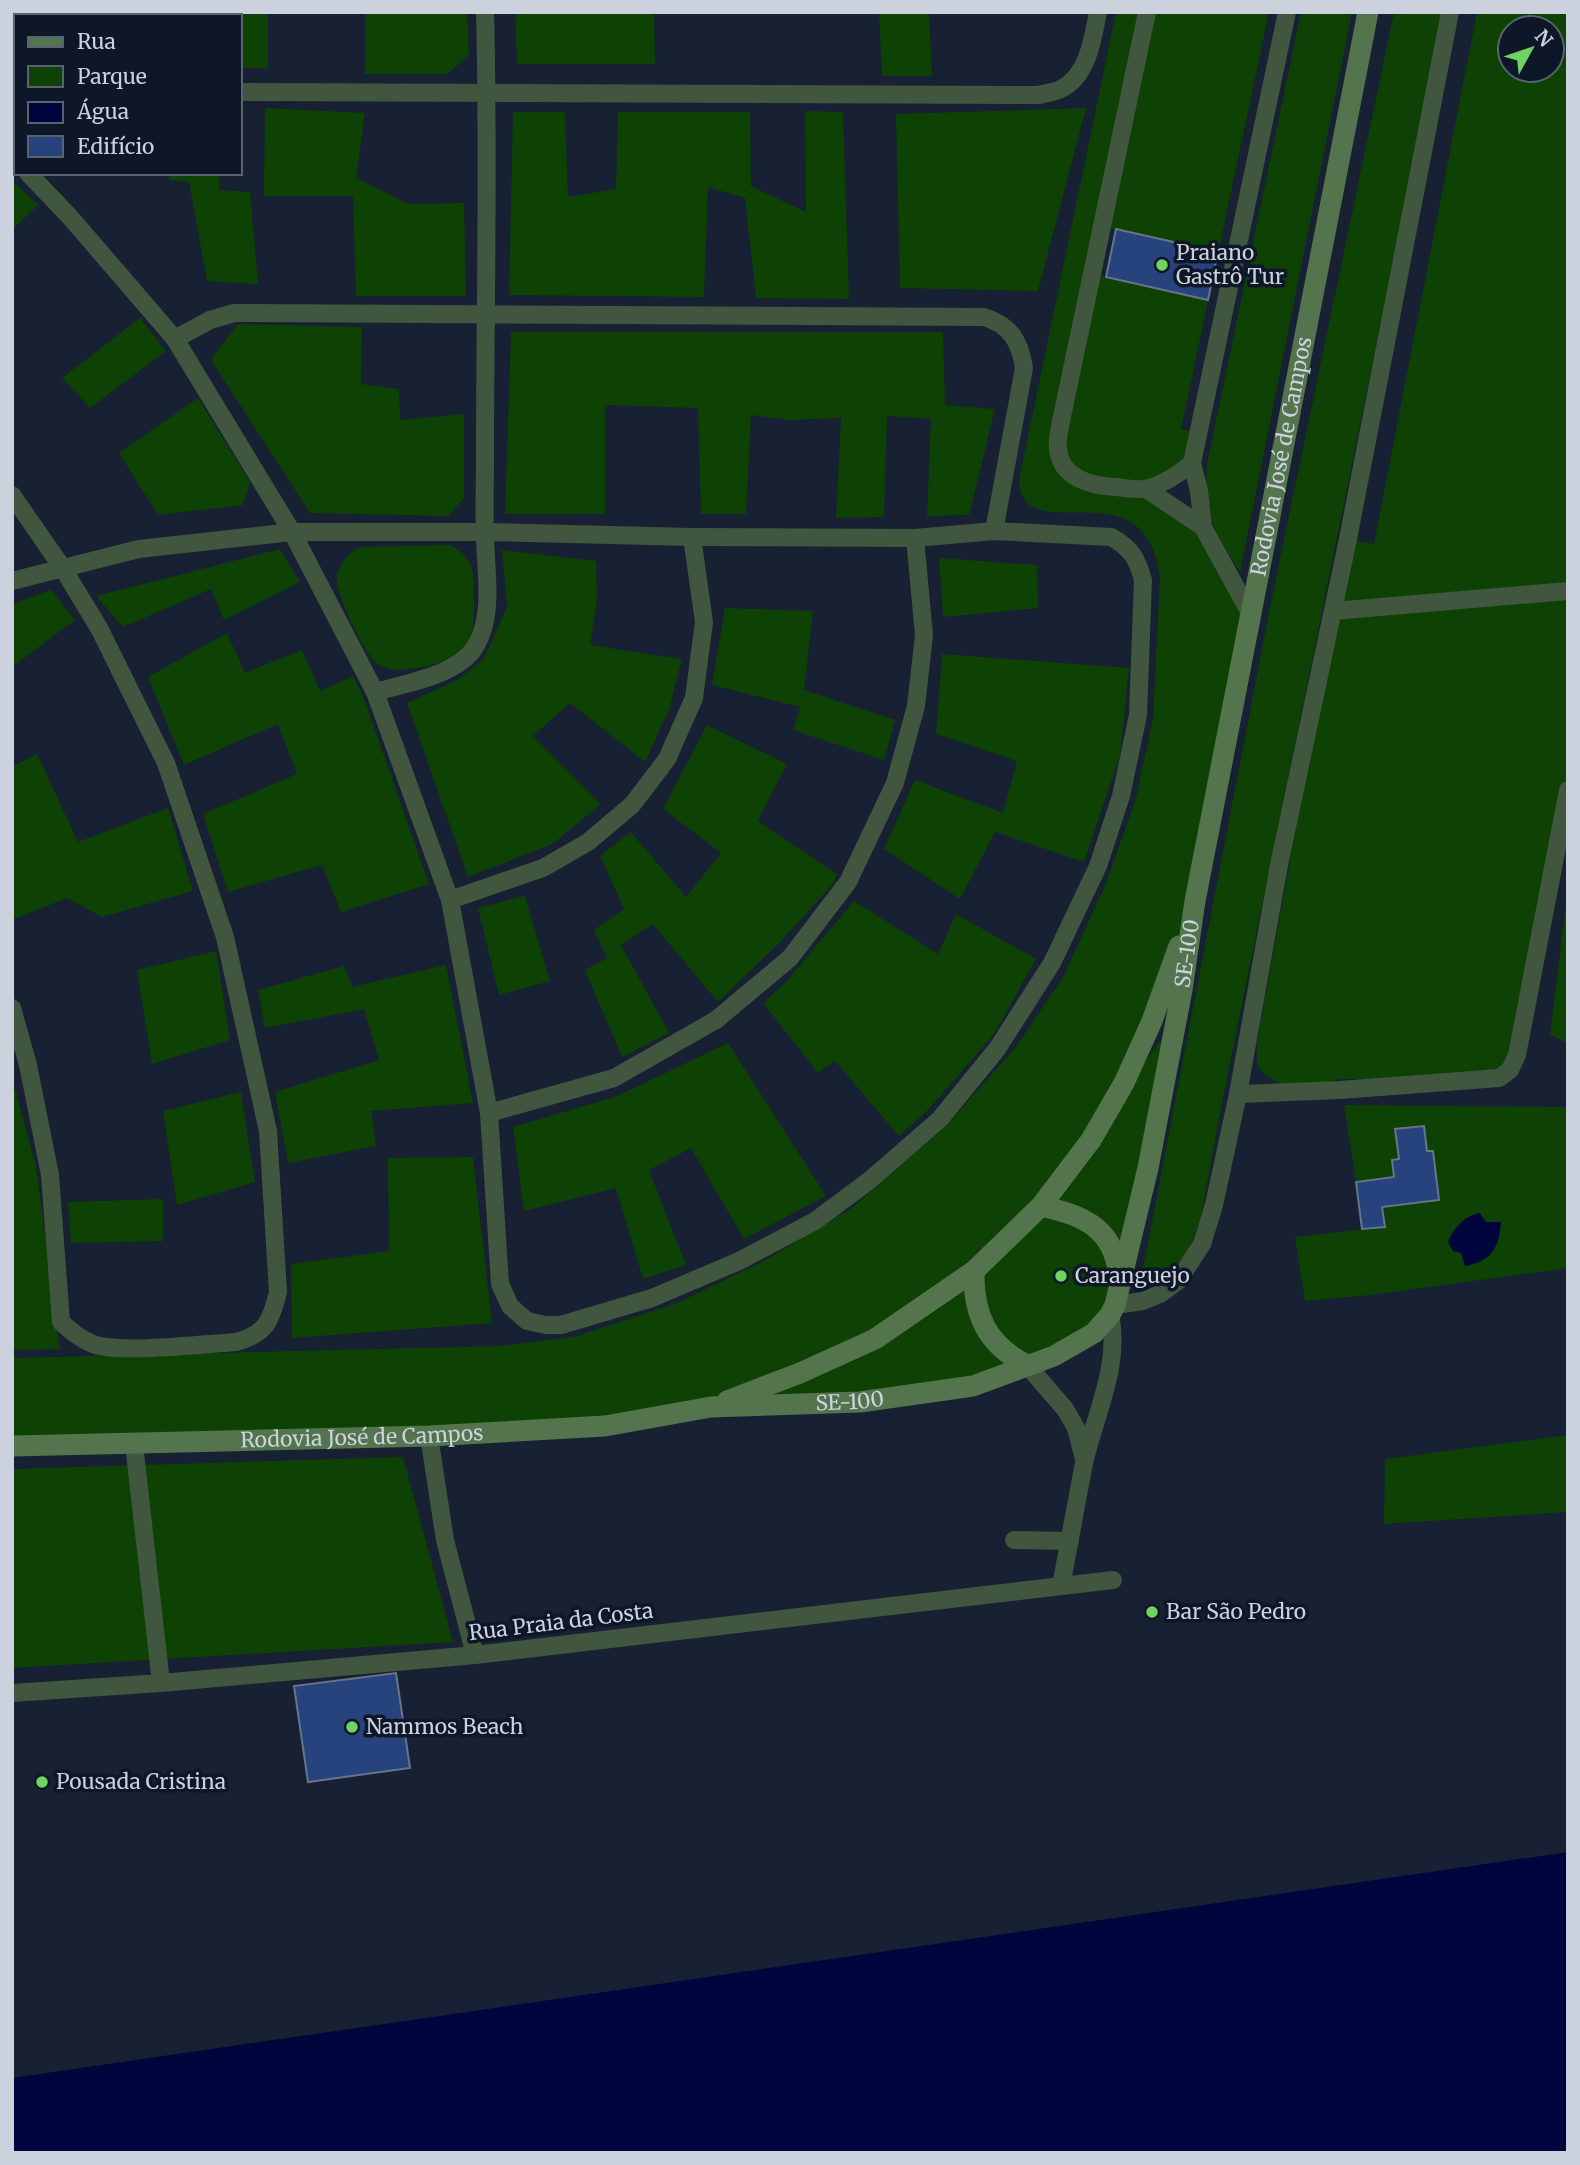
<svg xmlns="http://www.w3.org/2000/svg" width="1580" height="2165" font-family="Merriweather,serif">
<rect width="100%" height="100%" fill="#172133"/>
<!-- green -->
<g fill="#0e4104" fill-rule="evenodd">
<polygon points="140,12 268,12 268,68 240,68 240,16 140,16"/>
<polygon points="365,12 467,12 469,55 447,74 365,74"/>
<polygon points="515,12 654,12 655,64 517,64"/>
<polygon points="879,12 929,12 932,76 882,76"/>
<path d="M 1116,12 L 1269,12 L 1181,429 L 1199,433 L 1192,463 L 1147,489 L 1203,527 L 1251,615 L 1195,901 L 1108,1113 L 1163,1037 L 1110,1315 L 1027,1365 L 860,1402 L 772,1393 L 711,1407 L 605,1426 L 12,1446 L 12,1358 L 499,1346 L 573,1337 L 675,1304 L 764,1261 L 852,1208 L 947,1125 L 1016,1047 L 1063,977 L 1104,888 L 1135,802 L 1153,719 L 1160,578 C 1146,460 1022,554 1019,480 ZM 1103,226 L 1116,230 L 1106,277 L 1093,275 Z"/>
<path d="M 1301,12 L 1352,12 L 1240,572 C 1225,549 1209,525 1206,497 C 1205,486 1207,475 1207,464 Z"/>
<polygon points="1394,12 1444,12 1222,1102 1201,1216 1191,1245 1181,1260 1156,1283 1149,1285 1141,1279 1271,602"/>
<path d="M 1477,12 L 1568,12 L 1568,790 L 1517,1055 L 1499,1078 L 1341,1079 L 1295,1088 L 1278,1083 L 1265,1075 L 1257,1064 L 1257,1043 L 1348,539 L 1374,544 ZM 1510,28 L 1552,28 L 1552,70 L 1510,70 Z"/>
<polygon points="265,108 365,113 356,178 408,204 464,203 466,296 356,296 353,196 264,196"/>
<polygon points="1086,108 1038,291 900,288 896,114"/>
<polygon points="805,111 843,112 849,299 756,298 745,198 708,187 704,297 509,295 513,112 565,112 568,197 616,189 618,112 750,112 751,186 806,212"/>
<polygon points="169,173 219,173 219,190 250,192 258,284 207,281 189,182 169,180"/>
<polygon points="12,180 38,205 12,230"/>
<polygon points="140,318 166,351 90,408 62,378"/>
<polygon points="238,324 362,327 361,384 399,389 400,420 464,414 464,498 448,516 310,513 211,360"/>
<polygon points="511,332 943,332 945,405 995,409 969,515 927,516 931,419 887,416 884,517 836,518 841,418 790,420 751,415 746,514 701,514 698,408 605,405 605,514 505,514"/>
<polygon points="198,398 250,482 243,505 158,515 119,453"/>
<path d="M 450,545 C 478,561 473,576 474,604 C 476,650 458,661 415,668 C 402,670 390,672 379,665 C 364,655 334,591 337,575 C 340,562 349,554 360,547 Z"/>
<polygon points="280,549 300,582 224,620 211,589 123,627 96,596"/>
<polygon points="502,550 596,561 597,601 590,645 682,659 669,710 645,762 570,703 533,736 601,804 554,843 468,877 407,703 459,679 484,659 507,607"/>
<polygon points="939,558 1037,565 1038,608 943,617"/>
<polygon points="51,590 75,620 12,667 12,604"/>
<polygon points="725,608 813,611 804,690 895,720 884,760 793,730 800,707 712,685"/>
<polygon points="227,633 245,673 302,650 320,691 353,676 363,696 429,884 341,912 322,865 228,892 203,814 297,774 278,724 184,765 148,677"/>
<polygon points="942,654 1129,668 1120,756 1084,862 995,832 960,899 884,849 915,780 1003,813 1017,761 936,734"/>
<polygon points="707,725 787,764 758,821 837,874 832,885 780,942 718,1002 653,924 621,945 669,1033 622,1057 585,970 607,958 594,930 624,909 600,856 631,832 686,897 721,853 663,809"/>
<polygon points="37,754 78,842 168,808 193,891 102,917 67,898 12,920 12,767"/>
<polygon points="1568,887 1568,1044 1550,1034"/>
<polygon points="525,896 550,981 499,995 478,908"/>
<polygon points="854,901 938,954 956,914 1036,959 994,1034 929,1109 899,1136 835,1061 818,1073 763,1003 786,982"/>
<polygon points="216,951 230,1040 152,1064 137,970"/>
<polygon points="446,965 473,1103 371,1111 376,1146 288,1163 275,1092 379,1060 364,1009 265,1028 258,990 344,966 352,987"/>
<polygon points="728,1043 826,1196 744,1239 691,1148 649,1170 686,1265 643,1279 616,1188 524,1211 513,1127 615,1097"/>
<polygon points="15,1089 36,1167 60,1349 12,1350 12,1090"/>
<polygon points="241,1092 255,1182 177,1205 163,1111"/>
<polygon points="1344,1105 1568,1107 1568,1268 1371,1295 1305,1301 1295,1237 1384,1227 1382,1207 1433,1151 1427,1151 1395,1130 1398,1151 1402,1151 1394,1177 1356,1182"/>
<polygon points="473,1157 492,1323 292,1338 291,1264 389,1251 388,1158"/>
<polygon points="163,1199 163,1241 71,1243 68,1202"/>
<polygon points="1568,1435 1568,1512 1384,1524 1385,1459"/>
<polygon points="403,1457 453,1642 12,1668 12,1469"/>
</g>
<!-- water -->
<g fill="#00063d">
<path d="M 1480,1213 L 1486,1222 L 1501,1222 C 1499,1248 1492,1261 1465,1266 L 1461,1253 L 1453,1251 L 1448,1242 C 1453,1228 1466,1215 1480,1213 Z"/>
<polygon points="1568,1852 1568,2153 12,2153 12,2078"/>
</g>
<!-- building -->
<g fill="#26437d" stroke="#68748a" stroke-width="2">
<polygon points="1116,229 1218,252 1208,300 1106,277"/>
<polygon points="1424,1126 1427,1151 1433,1151 1439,1200 1382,1207 1385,1227 1362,1229 1356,1182 1394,1177 1392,1160 1399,1159 1395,1129"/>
<polygon points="396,1673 410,1768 308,1782 294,1686"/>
</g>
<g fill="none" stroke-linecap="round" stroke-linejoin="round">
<!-- street -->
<g stroke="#41563e" stroke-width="18">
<path d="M 1147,12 L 1060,426 C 1059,432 1057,441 1058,448 C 1060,478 1091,486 1116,487 C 1126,488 1139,491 1149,488 C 1166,483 1179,474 1192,463"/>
<path d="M 240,92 L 1039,95 C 1046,93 1055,92 1061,89 C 1088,76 1093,38 1098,12"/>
<polyline points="12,102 16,100"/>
<polyline points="12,158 16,161"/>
<path d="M 175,339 L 210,320 L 234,313 L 984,317 C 1010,325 1020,341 1024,368 L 994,531"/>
<polyline points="1146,489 1203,527"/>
<path d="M 12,495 L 62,567 L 99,628 L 166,763 L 225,937 L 268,1131 L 278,1292 C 271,1321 266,1334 236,1342 C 204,1344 119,1354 93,1344 C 80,1339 71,1331 61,1322 L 50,1175 L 28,1065 L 12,1008"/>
<path d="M 12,581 L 139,549 L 292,532 L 485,532 L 692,537 L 915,538 L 994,531 L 1111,537 C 1131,548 1137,558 1143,580 L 1138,715 L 1121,796 L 1098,866 L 1052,963 L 997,1049 L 940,1119 L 870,1180 L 815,1221 L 739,1261 L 652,1298 L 561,1325 L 546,1325 L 527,1321 L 510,1306 L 500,1284 L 489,1113 L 450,900 L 375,692 L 292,532 L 175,339 L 70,217 L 28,173"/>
<polyline points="1333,611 1568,591"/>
<polyline points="1251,615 1203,527 1199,491 1192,463 1287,12"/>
<path d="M 375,692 C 404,684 458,675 475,647 C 495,615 485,569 485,533 C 484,508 485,483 485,458 C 485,310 489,161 485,12"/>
<polyline points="450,900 543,868 588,842 632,805 667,759 694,698 704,622 692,537"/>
<polyline points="1238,1094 1340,1090 1499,1078 1510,1070 1517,1055 1568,790"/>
<polyline points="489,1113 614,1078 716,1020 790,958 848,882 895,783 916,706 924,635 915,538"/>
<polyline points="1115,1305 1143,1301 1160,1294 1178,1281 1202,1244 1214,1205 1238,1094 1279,865 1348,539 1450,12"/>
<polyline points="1027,1365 1065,1409 1076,1428 1084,1459"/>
<polyline points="429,1436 445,1540 475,1655"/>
<polyline points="134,1444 161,1683"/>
<polyline points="1014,1540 1070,1541"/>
<path d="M 1061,1586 C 1069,1545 1076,1504 1084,1463 C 1095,1415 1121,1364 1110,1315"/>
<polyline points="12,1693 161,1683 475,1655 1113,1580"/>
</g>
<!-- secondary -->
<g stroke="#53744d" stroke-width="21">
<path d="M 1041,1206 C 1068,1212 1098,1220 1111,1247 C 1116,1257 1118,1269 1121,1280"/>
<path d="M 974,1271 C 973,1315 987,1345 1027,1365"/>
<polyline points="727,1401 800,1373 875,1339 974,1271 1041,1206 1091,1140 1124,1083 1152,1021 1179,946"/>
<path id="s1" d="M 12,1446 L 429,1436 L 605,1426 L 711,1407 L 860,1402 L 973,1386 L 1054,1356 L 1094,1333 L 1110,1315 L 1115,1305 L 1148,1168 L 1182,990 L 1195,901 L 1368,12"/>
</g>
</g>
<!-- markers -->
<g fill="#70d35f" stroke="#0e1728" stroke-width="2.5">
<circle cx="1162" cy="265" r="7"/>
<circle cx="1061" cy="1276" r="7"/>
<circle cx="1152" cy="1612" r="7"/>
<circle cx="352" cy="1727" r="7"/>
<circle cx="42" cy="1782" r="7"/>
</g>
<g text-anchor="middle" stroke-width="7" stroke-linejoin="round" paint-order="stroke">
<!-- poi labels -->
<g font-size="21" fill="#cbd2de" stroke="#0e1728" text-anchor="start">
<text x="1176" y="260">Praiano<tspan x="1176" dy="24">Gastrô Tur</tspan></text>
<text x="1075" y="1283">Caranguejo</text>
<text x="1166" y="1619">Bar São Pedro</text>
<text x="366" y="1734">Nammos Beach</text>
<text x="56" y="1789">Pousada Cristina</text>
</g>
<!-- street labels -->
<g font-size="21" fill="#cbd2de" stroke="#0e1728">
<text dy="7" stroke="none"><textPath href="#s1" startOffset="1997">Rodovia José de Campos</textPath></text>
<text dy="7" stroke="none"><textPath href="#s1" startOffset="1491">SE-100</textPath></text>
<text dy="7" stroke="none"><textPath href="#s1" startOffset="840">SE-100</textPath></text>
<text dy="7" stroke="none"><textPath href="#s1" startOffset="350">Rodovia José de Campos</textPath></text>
<text transform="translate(561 1622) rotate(-7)" y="7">Rua Praia da Costa</text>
</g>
</g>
<!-- border -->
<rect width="1580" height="2165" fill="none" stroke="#cbd2de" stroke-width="28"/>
<!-- legend -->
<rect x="14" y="14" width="228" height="161" fill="#0e1728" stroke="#5a6271" stroke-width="2"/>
<rect x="28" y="37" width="35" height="10" fill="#53744d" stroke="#5a6271" stroke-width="2"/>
<text x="77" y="49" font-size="21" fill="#cbd2de">Rua</text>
<rect x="28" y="66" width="35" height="21" fill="#0e4104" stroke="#5a6271" stroke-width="2"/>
<text x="77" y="84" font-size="21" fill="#cbd2de">Parque</text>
<rect x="28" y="102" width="35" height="21" fill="#00063d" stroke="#5a6271" stroke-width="2"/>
<text x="77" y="119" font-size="21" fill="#cbd2de">Água</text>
<rect x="28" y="136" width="35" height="21" fill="#26437d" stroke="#5a6271" stroke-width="2"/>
<text x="77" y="154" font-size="21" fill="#cbd2de">Edifício</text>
<!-- north arrow -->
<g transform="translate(1531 49) rotate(50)"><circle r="33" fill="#0e1728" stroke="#5a6271" stroke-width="2"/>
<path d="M0-5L12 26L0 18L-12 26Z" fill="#70d35f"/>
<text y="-10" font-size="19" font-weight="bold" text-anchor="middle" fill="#cbd2de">N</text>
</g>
</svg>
